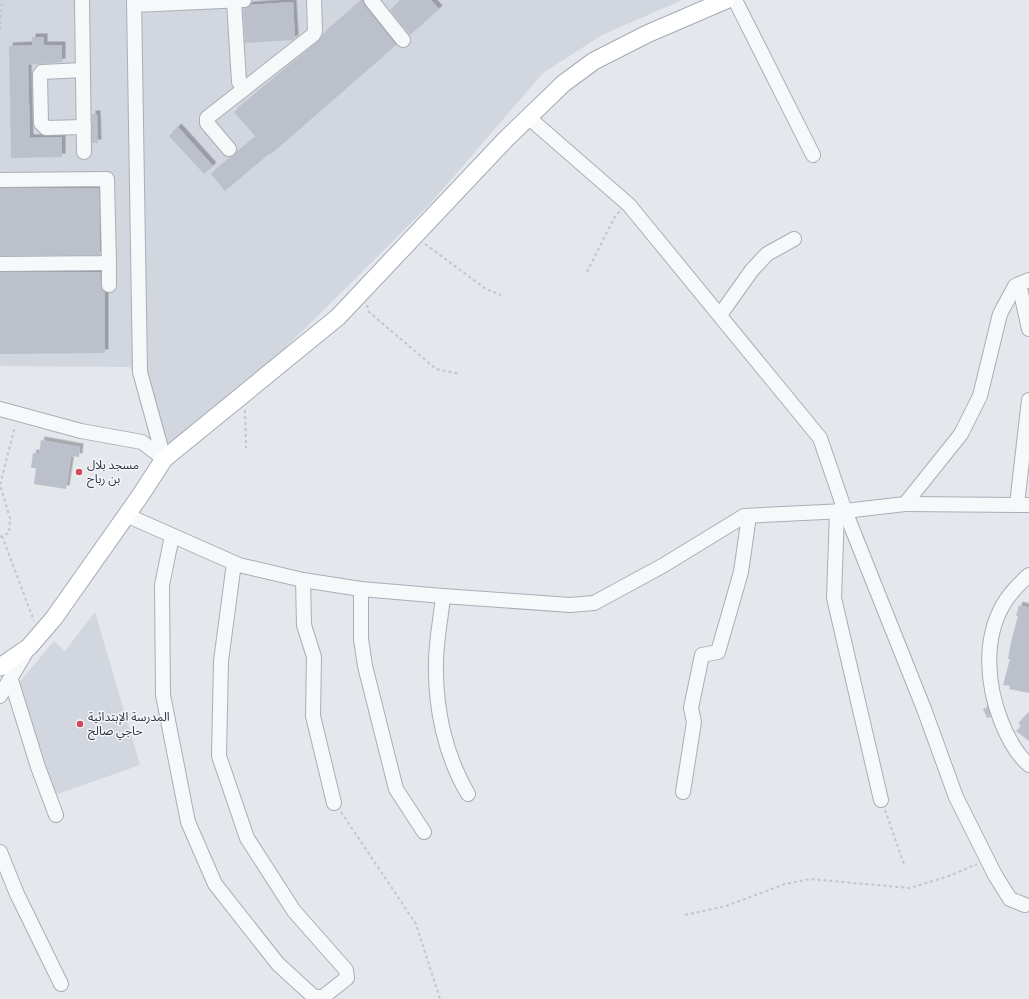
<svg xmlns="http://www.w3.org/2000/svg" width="1029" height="999" font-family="'Fira Sans Condensed','Noto Sans Arabic',sans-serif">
<defs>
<filter id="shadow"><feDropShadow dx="3.5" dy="-3.5" stdDeviation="0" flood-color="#0004"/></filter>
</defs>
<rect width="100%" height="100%" fill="#e4e7ec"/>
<!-- built -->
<g fill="#d2d6de">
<polygon points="0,0 680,0 680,1 602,35 543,73 430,204 349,285 283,350 161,450 130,367 0,366"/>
<polygon points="95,612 140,765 55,795 19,683 54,641 65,651"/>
</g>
<!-- building -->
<g fill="#bbc0ca" filter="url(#shadow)">
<polygon points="362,0 364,5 396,45 271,154 270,153 225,191 211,174 256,137 234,112 318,42 323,34"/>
<polygon points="401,0 431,0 439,9 410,35 390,10"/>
<polygon points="293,2 295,38 293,40 245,43 243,9 250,5"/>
<polygon points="32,37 44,37 44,45 62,45 62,62 28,65 30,138 62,137 62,157 11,158 9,46 32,45"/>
<polygon points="92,114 97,114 98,143 92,143"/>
<polygon points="178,127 213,166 204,174 169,136"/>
<polygon points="0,188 99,188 100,255 0,256"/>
<polygon points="0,272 100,272 101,285 105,292 105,353 0,354"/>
<polygon points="41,440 80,447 79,457 71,456 66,489 34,484 36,468 31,468 33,453 39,454"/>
<polygon points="1019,605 1029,608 1029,693 1009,689 1010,686 1003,685 1010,659 1008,659 1011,642 1018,616 1016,616"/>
<polygon points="988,707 991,717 987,718 983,709"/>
<polygon points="1029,712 1029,741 1016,731 1021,726 1018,723"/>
</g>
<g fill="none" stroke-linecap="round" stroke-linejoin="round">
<!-- minor casing -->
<g stroke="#a9aeb7" stroke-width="16">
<g id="minor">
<polyline points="82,0 84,152"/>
<polyline points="134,0 140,372 164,459"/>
<polyline points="371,0 403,40"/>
<polyline points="735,0 813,155"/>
<polyline points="234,1 239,82 244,89"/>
<polyline points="134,5 244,0"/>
<polyline points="83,70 42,72 40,75 41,123 46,128 84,127"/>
<polyline points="528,117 629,205 820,438 845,511 924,709 956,797 995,875 1010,899 1025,905"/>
<polyline points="229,149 207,123 207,118 313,35 315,31 314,0"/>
<polyline points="0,180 107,179 109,263 0,264"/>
<polyline points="109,263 109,285"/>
<polyline points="1019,284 1029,329"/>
<polyline points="720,315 752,270 767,254 794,239"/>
<polyline points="0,409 81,431 142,442 164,459"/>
<polyline points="905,504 1029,505"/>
<polyline points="1017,504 1029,400"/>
<polyline points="837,511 834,598 881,800"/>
<polyline points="126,515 239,565 303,580 361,589 443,596 570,605 594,603 664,565 744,516 845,511 905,504 961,434 980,396 1000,314 1015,286 1029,280"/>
<polyline points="172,536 162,585 163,695 188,822 215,884 278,964 314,997 323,997 347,978 346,970 294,911 247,838 219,756 221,661 234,563"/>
<path d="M 1029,575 C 1020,583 1009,594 1003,605 C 983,640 987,685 1001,721 C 1007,736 1016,754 1029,765"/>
<polyline points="303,580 304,625 314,657 313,716 334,803"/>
<polyline points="361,589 361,639 365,666 396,789 424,832"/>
<path d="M 443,596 C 441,618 436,641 436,663 C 435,708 445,755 468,794"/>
<polyline points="11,680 38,767 56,815"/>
<polyline points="0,696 29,647"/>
<polyline points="683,792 694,722 691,708 702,655 718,652 741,572 749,516"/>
<polyline points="0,852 17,894 61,984"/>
</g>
</g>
<!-- major casing -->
<g stroke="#a3abb8" stroke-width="19">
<polyline id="major" points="0,667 29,647 54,618 140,496 164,459 338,317 505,140 564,83 594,61 647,34 726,0"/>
</g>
<!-- path -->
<g stroke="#c2c5cb" stroke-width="2" stroke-dasharray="3 3" stroke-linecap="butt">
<polyline points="0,30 2,0"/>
<polyline points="425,244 486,289 501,295"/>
<polyline points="587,272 614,218 620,211"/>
<polyline points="367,305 369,312 436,369 460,374"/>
<polyline points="245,410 246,448"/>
<polyline points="2,536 34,621"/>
<polyline points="0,537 9,533 10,518 0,485 15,426"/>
<polyline points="885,810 905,867"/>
<polyline points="341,812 416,924 440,999"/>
<polyline points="685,915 726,906 785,884 810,879 910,888 949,876 977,864"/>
</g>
<!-- minor -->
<use href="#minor" stroke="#f7f8fa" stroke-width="14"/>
<!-- major -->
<use href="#major" stroke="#fff" stroke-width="17"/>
</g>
<!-- markers -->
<g fill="#d1495b" stroke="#f4f6f9" stroke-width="1.5">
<circle cx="79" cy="472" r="4"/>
<circle cx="80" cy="724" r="4"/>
</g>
<g text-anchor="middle" stroke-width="3" stroke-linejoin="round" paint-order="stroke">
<!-- poi labels -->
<g font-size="12" fill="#2b3445" stroke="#f4f6f9" text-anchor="start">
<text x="87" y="469">مسجد بلال<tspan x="87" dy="14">بن رباح</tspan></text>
<text x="88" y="721">المدرسة الإبتدائية<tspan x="88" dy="14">حاجي صالح</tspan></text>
</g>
</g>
</svg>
